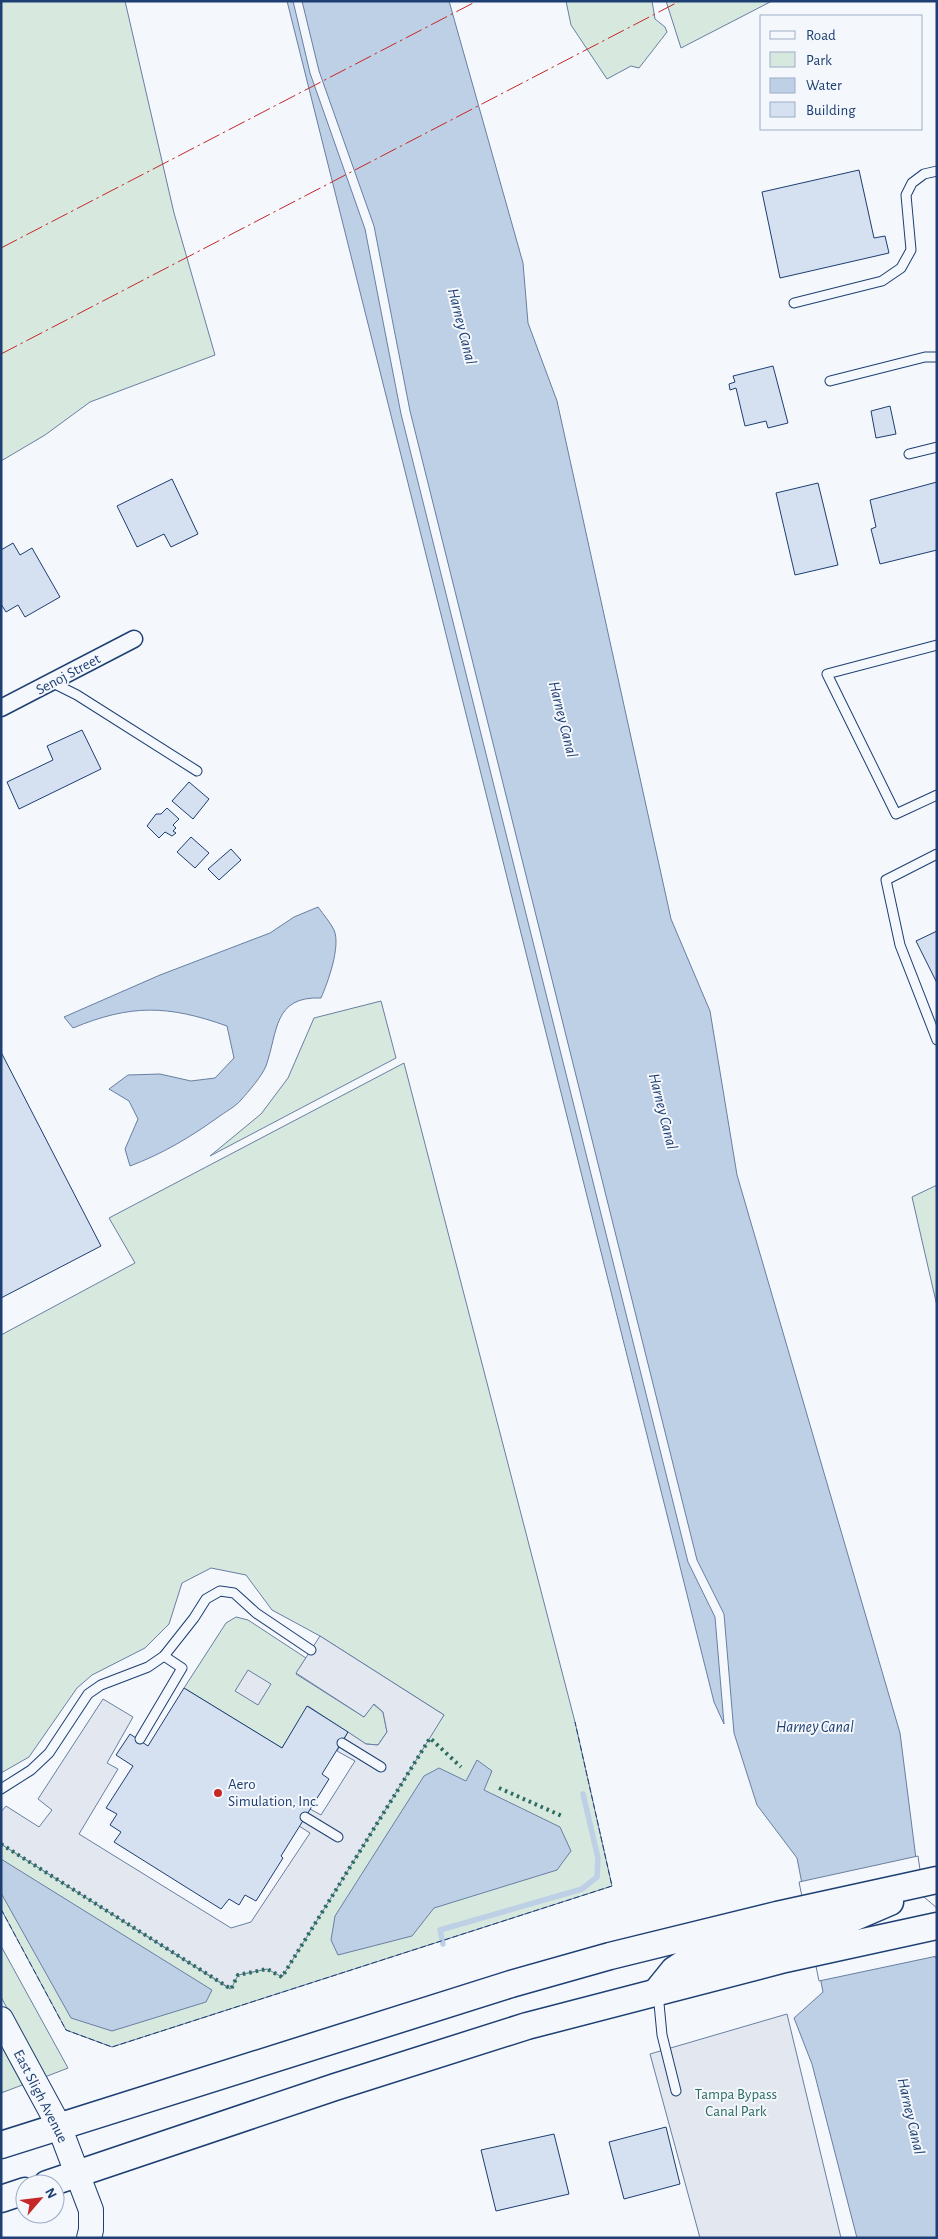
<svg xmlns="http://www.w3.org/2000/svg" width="938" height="2239" font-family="'Alegreya Sans',sans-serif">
<rect width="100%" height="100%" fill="#f4f7fb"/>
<!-- green -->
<g fill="#d7e8df" stroke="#687fa3">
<polygon points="1,1 125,1 174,213 215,355 90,402 45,435 1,461"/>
<polygon points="566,1 652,1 655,19 665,27 667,32 639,68 631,66 607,79 571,25"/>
<polygon points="666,1 772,1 681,48"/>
<polygon points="381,1001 396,1058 210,1156 261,1114 288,1078 314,1018"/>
<polygon points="404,1063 575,1722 612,1886 112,2047 66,2030 1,1909 1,1844 230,1989 238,1975 267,1969 444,1715 320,1636 272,1610 246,1575 211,1568 182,1583 169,1624 145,1648 92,1675 77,1688 29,1757 1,1773 1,1335 135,1263 109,1218"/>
<polygon points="937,1185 937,1306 912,1197"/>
<polygon points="236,1617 248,1620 306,1658 296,1674 364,1717 373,1704 383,1712 387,1732 378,1745 366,1744 308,1706 282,1748 184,1688 226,1623"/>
<polygon points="1,1946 68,2068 45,2077 1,1997"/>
<polygon points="1,2041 25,2084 1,2093"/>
</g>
<!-- parking -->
<g fill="#e3e8f0" stroke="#687fa3">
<polygon points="320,1636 444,1715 282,1977 267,1969 238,1975 231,1989 1,1844 1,1812 6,1806 39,1827 52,1810 38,1799 103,1699 133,1717 107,1763 118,1769 79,1834 231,1928 251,1922 310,1833 299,1826 310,1809 321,1815 355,1761 337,1751 348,1732 366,1744 378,1745 387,1732 383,1712 374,1704 364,1717 296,1673"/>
<polygon points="248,1670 271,1684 258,1705 235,1691"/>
<polygon points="787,2014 841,2238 700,2238 650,2054"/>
</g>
<!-- water -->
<g fill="#bed0e5" stroke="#687fa3">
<polygon points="287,1 293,1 310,73 365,229 401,414 688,1562 715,1617 724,1724 714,1702"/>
<polygon points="302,1 449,1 523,263 528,323 557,401 671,919 710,1011 737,1175 900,1733 921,1898 934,1956 937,1960 937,2238 857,2238 812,2064 794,2018 823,1992 797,1858 757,1805 734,1733 724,1614 697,1560 410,411 374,226 319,71"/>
<path d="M 318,907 C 323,914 330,922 334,930 C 341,946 328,982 321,998 C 273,996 278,1032 266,1066 C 262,1076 249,1091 241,1100 C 235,1107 225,1112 217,1118 C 189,1138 162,1154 130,1166 L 125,1149 L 138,1119 L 129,1101 L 109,1089 L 128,1075 L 160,1074 L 191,1081 L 215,1078 L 234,1058 L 227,1026 C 168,1005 131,1004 73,1028 L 64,1017 L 160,975 L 270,933 L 294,917 Z"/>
<polygon points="477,1760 492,1771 484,1790 560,1827 571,1851 557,1870 434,1908 412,1936 338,1955 331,1940 335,1916 424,1776 439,1768 466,1781"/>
<polygon points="1,1859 212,1990 206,2002 112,2031 71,2018 1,1893"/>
</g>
<!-- pier -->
<polygon fill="#f4f7fb" stroke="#687fa3" points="918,1856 924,1897 937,1908 937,1956 819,1981 799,1882"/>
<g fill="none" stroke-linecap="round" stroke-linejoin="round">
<!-- stream -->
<polyline stroke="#bed0e5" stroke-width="5.5" points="443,1944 440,1930 582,1889 597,1877 598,1858 583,1794"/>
</g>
<!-- building -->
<g fill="#d5e0f0" stroke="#1d3f73">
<polygon points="859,170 874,238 885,236 889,253 780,278 762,192"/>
<polygon points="773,366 788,423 768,428 766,421 745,426 736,388 730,390 729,384 735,382 733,376"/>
<polygon points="890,406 896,434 876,438 871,411"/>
<polygon points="172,479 198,534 171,547 164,534 137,547 117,506"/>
<polygon points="937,482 937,550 880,564 871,529 876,527 870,500"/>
<polygon points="818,483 838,565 795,575 776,493"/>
<polygon points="13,543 20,555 32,548 60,597 25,617 18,605 6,612 1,604 1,550"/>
<polygon points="82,730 101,769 19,809 7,782 53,760 47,746"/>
<polygon points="189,782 209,799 193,819 172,801"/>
<polygon points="167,808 179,819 173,825 176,828 173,831 176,833 172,836 165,832 159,838 147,826 156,814 161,814"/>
<polygon points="191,837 209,853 195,868 177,852"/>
<polygon points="231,849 241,860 219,880 208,869"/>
<polygon points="937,931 937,983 916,941"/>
<polygon points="1,1052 101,1246 1,1298"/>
<polygon points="184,1688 282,1748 307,1706 348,1732 322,1774 329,1779 281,1856 283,1858 256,1901 245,1895 239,1905 229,1899 221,1909 114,1842 121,1832 110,1825 117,1814 106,1808 133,1766 116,1755 130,1734 148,1746"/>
<polygon points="666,2127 680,2184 624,2199 609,2142"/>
<polygon points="554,2134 569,2194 496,2211 481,2150"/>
</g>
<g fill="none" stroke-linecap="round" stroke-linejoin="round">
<!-- lane casing -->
<g stroke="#1d3f73" stroke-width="11">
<g id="lane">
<polyline points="794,303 882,281 901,268 911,250 906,195 912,183 924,174 937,171"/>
<polyline points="830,381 925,357 937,357"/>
<polyline points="909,454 937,447"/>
<polyline points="937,645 827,674 896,814 937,795"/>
<polyline points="51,682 77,695 197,771"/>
<polyline points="937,854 886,880 900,945 937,1040"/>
<polyline points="140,1739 182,1668 164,1656"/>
<polyline points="342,1743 381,1767"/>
<polyline points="1,1789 31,1770 49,1753 88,1694 101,1685 148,1667 164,1656 194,1618 206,1599 220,1591 234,1593 256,1613 311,1650"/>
<polyline points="305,1817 338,1837"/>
<polyline points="658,1993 662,2035 676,2091"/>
</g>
</g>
<!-- street casing -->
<g stroke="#1d3f73" stroke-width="19">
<polyline id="street" points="1,708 134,639"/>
</g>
<!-- secondary casing -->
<g stroke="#1d3f73" stroke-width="26">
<polyline id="secondary" points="1,2019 59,2126 91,2210 91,2230 89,2238"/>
</g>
<!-- primary casing -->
<g stroke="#1d3f73" stroke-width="29">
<g id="primary">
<polyline points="657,1991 674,1970 695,1956 848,1920 890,1902"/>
<polyline points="1,2145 511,1984 610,1956 777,1915 937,1880"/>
<polyline points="47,2184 335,2087 527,2026 785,1959 937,1926"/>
<polyline points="1,2199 25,2191"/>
</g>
</g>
<!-- lane -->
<use href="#lane" stroke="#f4f7fb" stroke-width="9"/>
<!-- street -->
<use href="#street" stroke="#f4f7fb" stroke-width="16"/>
<!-- secondary -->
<use href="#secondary" stroke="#f4f7fb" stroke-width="24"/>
<!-- primary -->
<use href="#primary" stroke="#f4f7fb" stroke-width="26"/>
<!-- hedge -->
<g stroke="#2c6c60" stroke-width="4" stroke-dasharray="2.5 4" stroke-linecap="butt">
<polyline points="499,1788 562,1816"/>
<polyline points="1,1844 231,1989 238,1975 267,1969 282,1977 430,1738 461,1767"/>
</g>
<!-- fence -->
<polyline stroke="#1d3f73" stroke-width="1" stroke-dasharray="6 2.5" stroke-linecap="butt" points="1,1909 66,2030 112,2047 612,1886 575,1722"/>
<!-- power -->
<g stroke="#c62828" stroke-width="1" stroke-dasharray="18 4 2.5 4" stroke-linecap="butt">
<polyline points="1,248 477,1"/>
<polyline points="1,354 680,1"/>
</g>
</g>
<!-- markers -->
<circle fill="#c62828" stroke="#f4f7fb" stroke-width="2" cx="218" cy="1793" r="5"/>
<g text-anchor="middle" stroke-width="4" stroke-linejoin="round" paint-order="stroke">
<!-- street labels -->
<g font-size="15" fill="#1d3f73" stroke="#f4f7fb">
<text transform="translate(68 674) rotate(-28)" y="5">Senoj Street</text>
<text transform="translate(41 2096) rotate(63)" y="5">East Sligh Avenue</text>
</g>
<!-- poi labels -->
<g font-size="15" fill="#1d3f73" stroke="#f4f7fb" text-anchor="start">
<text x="228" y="1789">Aero<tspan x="228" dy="17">Simulation, Inc.</tspan></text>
</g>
<!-- park labels -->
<g font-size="15" fill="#2c6c60" stroke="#f4f7fb">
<text x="736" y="2099">Tampa Bypass<tspan x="736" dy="17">Canal Park</tspan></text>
</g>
<!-- water labels -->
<g font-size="16" font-style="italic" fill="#1d3f73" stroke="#f4f7fb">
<text transform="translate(463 326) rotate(76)" y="6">Harney Canal</text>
<text transform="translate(564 719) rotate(76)" y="6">Harney Canal</text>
<text transform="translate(664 1111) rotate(76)" y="6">Harney Canal</text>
<text x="815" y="1732">Harney Canal</text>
<text transform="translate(912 2116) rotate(77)" y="6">Harney Canal</text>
</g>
</g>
<!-- border -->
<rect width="938" height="2239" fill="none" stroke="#1d3f73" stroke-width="5"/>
<!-- legend -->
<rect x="760" y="15" width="162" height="115" fill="#f4f7fb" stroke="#9eadc5"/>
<rect x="770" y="31" width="25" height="8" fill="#f4f7fb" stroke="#9eadc5"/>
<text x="806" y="40" font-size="15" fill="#1d3f73">Road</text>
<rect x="770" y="52" width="25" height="15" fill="#d7e8df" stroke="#9eadc5"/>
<text x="806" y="65" font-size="15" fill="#1d3f73">Park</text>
<rect x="770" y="78" width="25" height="15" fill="#bed0e5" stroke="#9eadc5"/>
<text x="806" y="90" font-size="15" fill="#1d3f73">Water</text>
<rect x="770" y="102" width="25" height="15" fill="#d5e0f0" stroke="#9eadc5"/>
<text x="806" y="115" font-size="15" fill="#1d3f73">Building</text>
<!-- north arrow -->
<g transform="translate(40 2199) rotate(62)"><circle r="24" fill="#f4f7fb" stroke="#9eadc5"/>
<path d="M0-4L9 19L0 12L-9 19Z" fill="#c62828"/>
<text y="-8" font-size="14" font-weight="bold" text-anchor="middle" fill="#1d3f73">N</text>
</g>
</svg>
